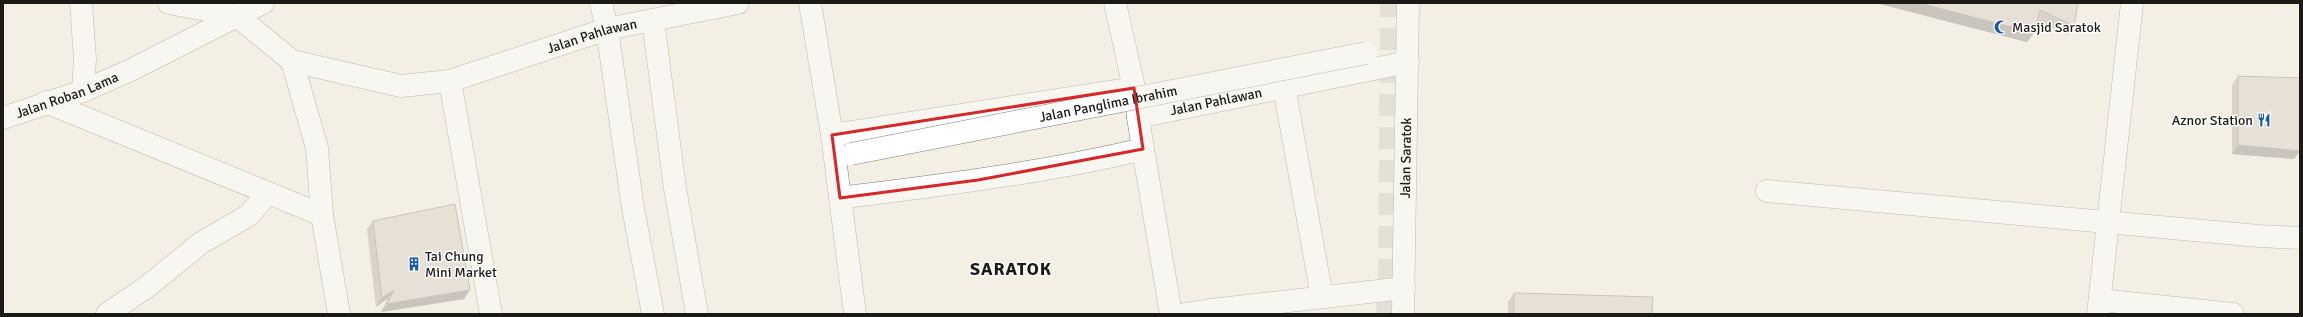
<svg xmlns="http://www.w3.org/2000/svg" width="2303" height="317" font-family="Signika,sans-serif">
<rect width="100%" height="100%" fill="#f3efe4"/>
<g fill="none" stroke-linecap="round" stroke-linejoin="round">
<!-- minor-tunnel -->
<polyline stroke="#d3cfc5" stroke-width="22" stroke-dasharray="22 11" stroke-linecap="butt" points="1387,314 1389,277 1391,3"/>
<!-- minor casing -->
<g stroke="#807c73" stroke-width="23">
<g id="minor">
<polyline points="601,3 607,29 633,208 653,314"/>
<polyline points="810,3 832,135 855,314"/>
<path id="s1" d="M 1115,3 L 1134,88 L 1138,117 L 1408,62"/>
<polyline points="653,21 675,188 697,314"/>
<polyline points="292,61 317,148 322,215 339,314"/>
<polyline points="450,81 491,314"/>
<polyline points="1284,87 1322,297"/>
<polyline points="46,102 322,215"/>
<path id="s2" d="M 3,118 L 83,91 L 131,70 L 237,16 L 292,61 L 401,86 L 450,81 L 607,29 L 738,3"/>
<polyline points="832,135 1134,88"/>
<polyline points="1143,149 1171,314"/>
<polyline points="1767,191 2259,236 2300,238"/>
<path d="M 840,198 C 941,185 1044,173 1143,149 L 1138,117"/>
<polyline points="2100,300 2233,314"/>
<polyline points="1211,310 1404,288"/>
<polyline points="107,314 148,286 201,243 249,215 268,193"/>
<polyline points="1185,314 1211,310 1212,314"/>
<polyline points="2098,314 2132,3"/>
</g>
</g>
<!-- major casing -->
<g stroke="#807c73" stroke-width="23">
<g id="major">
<polyline points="81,3 85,59 83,91"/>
<polyline points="169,3 237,16 263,3"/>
<path id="s3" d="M 1403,314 L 1408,3"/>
</g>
</g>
<!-- minor -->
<use href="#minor" stroke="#fff" stroke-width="22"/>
<!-- major -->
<use href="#major" stroke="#fff" stroke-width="22"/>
<!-- minor-bridge casing -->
<g stroke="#807c73" stroke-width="23" stroke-linecap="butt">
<g id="minor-bridge">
<path id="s4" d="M 851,154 L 1366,53"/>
</g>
</g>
<!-- minor-bridge -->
<use href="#minor-bridge" stroke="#fff" stroke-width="22"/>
</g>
<!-- wall -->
<g fill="#bbb2ac">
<polygon points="1876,3 2078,3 2074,26 2068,35 2037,21 2027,42"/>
<polygon points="2238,76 2300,151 2294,159 2232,154 2232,85"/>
<polygon points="373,221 464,299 381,312 388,298 376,307 367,229"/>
<polygon points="1514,293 1652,314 1508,314 1508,302"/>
</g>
<!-- shaded-wall -->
<g fill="#98918c">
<polygon points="1876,3 1919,3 2034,33 2027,42"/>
<polygon points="2238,145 2300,151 2294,159 2232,154"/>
<polygon points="394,290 388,298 376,307 382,298"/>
<polygon points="470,290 464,299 381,312 387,304"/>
</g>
<!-- building -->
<g fill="#d9cfc8" stroke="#98918c">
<polygon points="1919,3 2078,3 2074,26 2040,10 2034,33"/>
<polygon points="2238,76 2300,78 2300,151 2238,145"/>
<polygon points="455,204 470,290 387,304 394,290 382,298 373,221"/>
<polygon points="1514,293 1653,297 1652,314 1514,314"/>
</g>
<!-- marked area -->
<path d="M0 0H2303V317H0ZM 1134,88 L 1143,149 L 978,180 L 840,198 L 832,135 Z" fill="#f3efe4" fill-opacity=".55" fill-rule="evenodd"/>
<path fill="none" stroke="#d62828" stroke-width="3" stroke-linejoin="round" d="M 1134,88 L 1143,149 L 978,180 L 840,198 L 832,135 Z"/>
<!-- icons -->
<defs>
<g id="mosque-bare" transform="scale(1.08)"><path d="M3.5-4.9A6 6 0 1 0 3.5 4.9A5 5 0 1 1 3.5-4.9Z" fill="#1b5aab" stroke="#fff" stroke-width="2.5" paint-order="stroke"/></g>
<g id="restaurant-bare" transform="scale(1.08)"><path d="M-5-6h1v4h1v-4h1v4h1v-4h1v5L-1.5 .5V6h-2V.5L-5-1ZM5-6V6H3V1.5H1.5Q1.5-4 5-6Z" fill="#1b5aab" stroke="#fff" stroke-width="2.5" paint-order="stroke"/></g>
<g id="building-bare" transform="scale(1.08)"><path d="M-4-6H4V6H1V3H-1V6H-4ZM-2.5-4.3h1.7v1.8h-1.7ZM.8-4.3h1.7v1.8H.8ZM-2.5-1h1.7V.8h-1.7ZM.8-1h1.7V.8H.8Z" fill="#1b5aab" stroke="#fff" stroke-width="2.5" paint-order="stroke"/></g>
</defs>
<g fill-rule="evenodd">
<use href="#mosque-bare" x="2001" y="27"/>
<use href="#restaurant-bare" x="2264" y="120"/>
<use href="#building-bare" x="414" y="264"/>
</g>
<g text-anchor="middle" stroke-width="3" stroke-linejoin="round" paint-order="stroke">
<!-- poi labels -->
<g font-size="14" fill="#1c1a16" stroke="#fff" text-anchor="start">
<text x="2012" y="32">Masjid Saratok</text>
<text x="2253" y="125" text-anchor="end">Aznor Station</text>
<text x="425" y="261">Tai Chung<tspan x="425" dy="16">Mini Market</tspan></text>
</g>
<!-- street labels -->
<g font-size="14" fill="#1c1a16" stroke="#fff">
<text dy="5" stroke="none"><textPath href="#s2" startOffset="637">Jalan Pahlawan</textPath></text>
<text dy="5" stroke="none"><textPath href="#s2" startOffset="68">Jalan Roban Lama</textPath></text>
<text dy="5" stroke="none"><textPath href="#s1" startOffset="196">Jalan Pahlawan</textPath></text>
<text dy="5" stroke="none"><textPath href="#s4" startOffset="262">Jalan Panglima Ibrahim</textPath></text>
<text dy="5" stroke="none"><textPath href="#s3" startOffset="156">Jalan Saratok</textPath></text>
</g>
<!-- district labels -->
<g font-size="18" font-weight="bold" letter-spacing="1" fill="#1c1a16" stroke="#fff">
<text x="1011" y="275">SARATOK</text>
</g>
</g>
<!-- border -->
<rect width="2303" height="317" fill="none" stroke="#1c1a16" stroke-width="8"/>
</svg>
